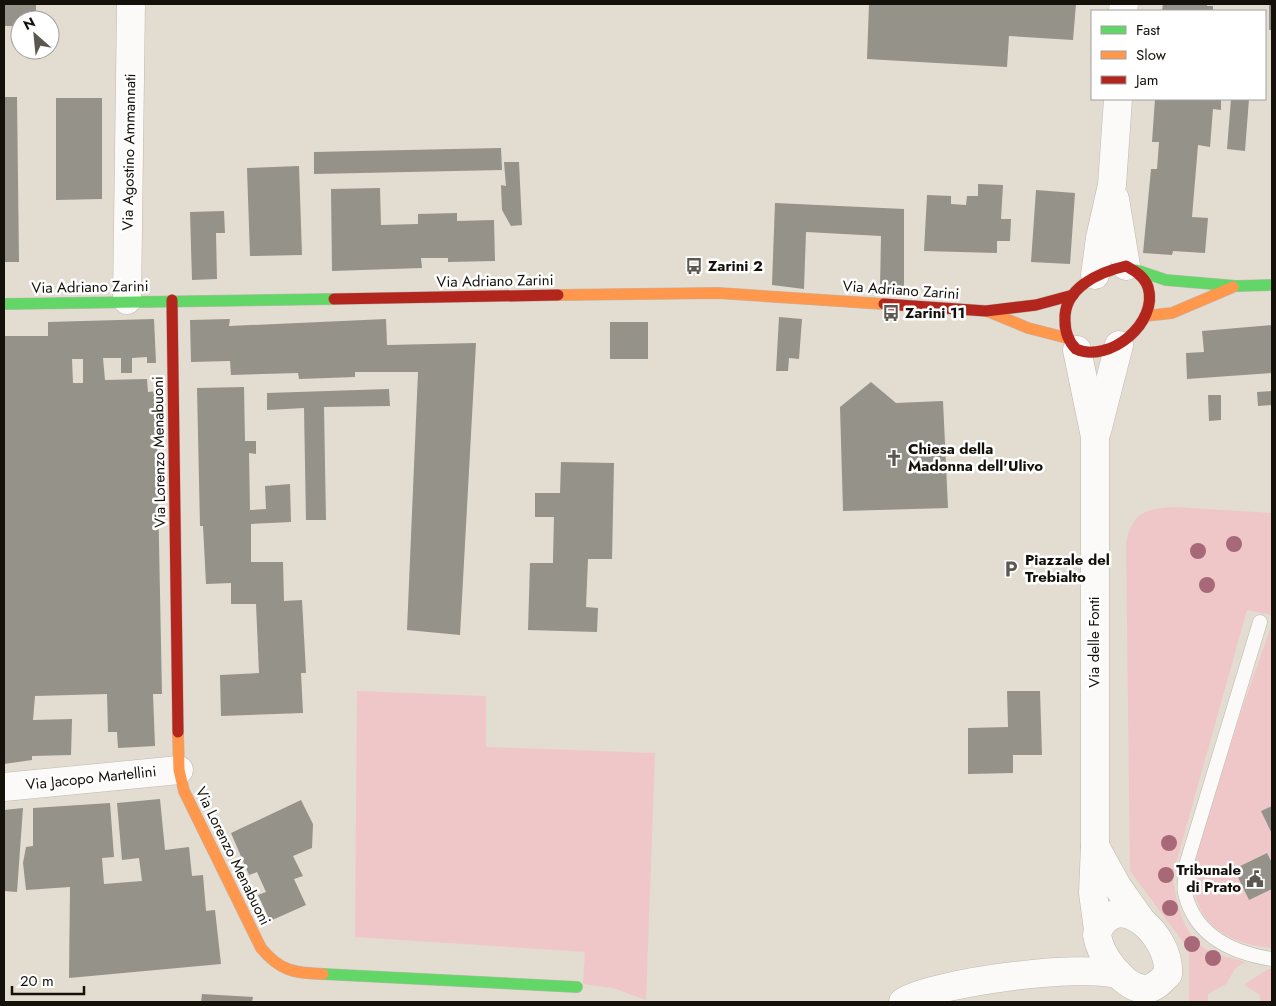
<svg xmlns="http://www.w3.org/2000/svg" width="1276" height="1006" font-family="Jost,sans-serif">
<rect width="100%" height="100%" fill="#e3dcd1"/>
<!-- green -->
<g fill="#efc7c8">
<path d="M 1174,507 L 1272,513 L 1272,615 L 1247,610 L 1173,874 C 1175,898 1182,933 1204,948 C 1215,955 1232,958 1245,962 L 1235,969 L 1226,984 L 1208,994 L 1208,1002 L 1189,1002 L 1189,950 L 1130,871 L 1126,543 C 1133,512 1145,509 1174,507 Z"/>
<path d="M 1272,624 L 1272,806 L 1261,811 L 1272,834 L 1272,863 L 1266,853 L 1234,869 L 1249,900 L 1272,889 L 1272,948 C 1221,944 1189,918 1193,864 L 1242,709 Z"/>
<polygon points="357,691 486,696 486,747 655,753 646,1000 613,988 583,984 585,952 355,937"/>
<polygon points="1268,969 1272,969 1272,1002 1260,1002 1260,995 1244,985"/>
</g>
<!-- building -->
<g fill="#95928a" fill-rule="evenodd">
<polygon points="4,4 36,4 36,20 20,20 20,26 4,26"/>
<polygon points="869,4 1076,4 1073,40 1009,36 1007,67 867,59"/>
<polygon points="1163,4 1207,4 1207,6 1213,6 1213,11 1162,11"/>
<rect x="1269" y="4" width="3" height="26"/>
<polygon points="4,97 17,97 19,262 4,262"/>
<polygon points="56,98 102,98 102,199 56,200"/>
<polygon points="1155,99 1221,99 1221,110 1213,109 1210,147 1198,145 1192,217 1208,218 1205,253 1173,251 1172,255 1143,253 1151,169 1157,169 1159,142 1152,142"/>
<polygon points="1231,99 1249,99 1245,151 1227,149"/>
<polygon points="501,148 502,170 314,174 314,152"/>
<polygon points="504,162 519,162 522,225 511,226 502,210 501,185 506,186"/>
<polygon points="299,166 302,255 250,256 247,168"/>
<polygon points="978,184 1003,185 1001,219 1011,219 1010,241 997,241 997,253 924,251 927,195 951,196 951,204 966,205 967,196 978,196"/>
<polygon points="380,188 381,225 418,224 418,214 457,213 457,221 494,220 495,261 448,262 448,258 421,258 422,268 332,271 331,189"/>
<polygon points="1036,190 1075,193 1070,264 1031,262"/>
<polygon points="775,203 904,209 904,291 880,289 881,236 806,232 804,289 772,285"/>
<polygon points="224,211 225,233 216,233 217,279 192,280 190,212"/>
<polygon points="779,317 802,319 799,359 789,358 788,371 776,371"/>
<path d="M 154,319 L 156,363 L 147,363 L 147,357 L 132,358 L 132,373 L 121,373 L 121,358 L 103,358 L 105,380 L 147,379 L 148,392 L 156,391 L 162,694 L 153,694 L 155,746 L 118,748 L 117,732 L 108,732 L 107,694 L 35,696 L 33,720 L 72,719 L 71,755 L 32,756 L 32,760 L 4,764 L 4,336 L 48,336 L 48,322 ZM 72,359 L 83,359 L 83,383 L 73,383 Z"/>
<polygon points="230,319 229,326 386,319 387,345 476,343 460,635 407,630 418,372 355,372 355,377 299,379 298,373 231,375 230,361 191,362 190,320"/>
<rect x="610" y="322" width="38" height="37"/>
<polygon points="1272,325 1272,373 1187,379 1186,353 1204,352 1202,331"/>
<polygon points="871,382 896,403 943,401 948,508 843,511 840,407"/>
<polygon points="244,387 245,441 256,441 256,454 249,453 250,510 266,509 265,486 290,484 291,522 251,524 251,562 283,562 284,601 302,600 306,673 301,673 303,713 221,716 220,675 259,673 256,604 231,604 231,583 206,584 203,526 200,526 197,388"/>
<polygon points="389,389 390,406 324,407 326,520 306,520 304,408 267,410 267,393"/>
<polygon points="1272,391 1272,405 1258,406 1257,392"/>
<polygon points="1208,395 1221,395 1221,420 1209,421"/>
<polygon points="561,462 614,463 612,559 588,559 586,607 598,608 597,632 528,630 530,563 553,563 553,558 554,517 535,517 535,493 560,493"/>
<polygon points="1007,691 1040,691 1042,755 1013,755 1013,773 968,774 968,728 1008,727"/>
<polygon points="160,799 165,850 189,847 192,876 203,875 206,911 215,910 221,964 69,978 70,887 26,890 23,863 26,847 33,846 33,808 110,803 114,857 102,858 104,884 142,881 139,858 122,860 117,803"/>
<polygon points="301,800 313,824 312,848 293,856 303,876 294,879 306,905 270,921 258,895 266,892 257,872 249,875 231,833"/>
<polygon points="1272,806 1272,834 1261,811"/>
<polygon points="23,808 17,892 4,891 4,810"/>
<polygon points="1267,853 1272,863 1272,889 1249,900 1234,869"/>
<polygon points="202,994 253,997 252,1002 201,1002"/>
</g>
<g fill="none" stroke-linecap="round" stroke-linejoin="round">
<!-- lane casing -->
<g stroke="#beb8af" stroke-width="15">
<path id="lane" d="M 1260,622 L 1187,862 C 1187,872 1183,884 1185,893 C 1195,936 1233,953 1272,959"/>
</g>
<!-- street casing -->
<g stroke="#beb8af" stroke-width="29">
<g id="street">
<polyline points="1123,11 1124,4"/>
<polyline points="1115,199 1126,266"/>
<polyline points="1095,275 1100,238 1112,185 1118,99"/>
<polyline points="127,300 131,4"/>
<path d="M 1077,350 L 1095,437 L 1095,846 L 1093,893 L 1098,930 L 1097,935 C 1100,955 1123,988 1145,989 C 1155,989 1162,980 1168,974 C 1171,937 1120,887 1098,930"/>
<polyline points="1097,431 1119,345"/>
<polyline points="4,787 179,770"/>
<polyline points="1095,846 1117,886 1141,920"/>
<path d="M 903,1002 C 936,982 1083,963 1120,975"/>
</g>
</g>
<!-- fast casing -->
<g stroke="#beb8af" stroke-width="12">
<g id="fast">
<polyline points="1136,270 1166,280 1236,286 1272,285"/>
<polyline points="4,304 334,299"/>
<polyline points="323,974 577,987"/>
</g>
</g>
<!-- slow casing -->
<g stroke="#beb8af" stroke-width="12">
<g id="slow">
<polyline points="558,295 718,293 884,304"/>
<polyline points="987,311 1028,328 1067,338"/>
<polyline points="1145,316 1172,313 1233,287"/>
<path d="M 178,732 L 179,770 L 184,791 L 261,948 C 280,971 294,973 323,974"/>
</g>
</g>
<!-- jam casing -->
<g stroke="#beb8af" stroke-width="12">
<g id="jam">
<path d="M 1126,266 C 1135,271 1144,276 1148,287 C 1159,323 1109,364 1076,349 C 1068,341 1065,332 1065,321 C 1063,288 1099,272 1126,266 Z"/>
<polyline points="334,299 558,295"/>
<polyline points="172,300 178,732"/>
<polyline points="884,304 986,311 1036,305 1073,295"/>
</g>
</g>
<!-- lane -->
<use href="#lane" stroke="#fbfaf8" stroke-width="14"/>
<!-- street -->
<use href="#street" stroke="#fbfaf8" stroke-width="28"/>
<!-- fast -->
<use href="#fast" stroke="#63d668" stroke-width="11"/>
<!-- slow -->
<use href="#slow" stroke="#ff974d" stroke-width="11"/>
<!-- jam -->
<use href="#jam" stroke="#b3261e" stroke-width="11"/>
</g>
<!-- trees -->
<g fill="#a76978">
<circle cx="1234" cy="544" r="8"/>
<circle cx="1198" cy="551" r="8"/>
<circle cx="1207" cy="585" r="8"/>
<circle cx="1169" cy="843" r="8"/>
<circle cx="1166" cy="875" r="8"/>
<circle cx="1170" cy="908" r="8"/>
<circle cx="1192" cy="944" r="8"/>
<circle cx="1213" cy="958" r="8"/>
</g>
<!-- icons -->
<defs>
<g id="bus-bare" transform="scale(1.35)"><path d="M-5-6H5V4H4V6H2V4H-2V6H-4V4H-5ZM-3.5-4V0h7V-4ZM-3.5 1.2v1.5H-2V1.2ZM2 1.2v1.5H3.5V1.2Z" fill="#5c5750" stroke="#fff" stroke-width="2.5" paint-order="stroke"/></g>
<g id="church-bare" transform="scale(1.35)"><path d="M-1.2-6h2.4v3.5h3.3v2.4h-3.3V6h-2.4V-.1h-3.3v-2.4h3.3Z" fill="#5c5750" stroke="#fff" stroke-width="2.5" paint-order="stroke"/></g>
<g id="parking-bare" transform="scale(1.35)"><path d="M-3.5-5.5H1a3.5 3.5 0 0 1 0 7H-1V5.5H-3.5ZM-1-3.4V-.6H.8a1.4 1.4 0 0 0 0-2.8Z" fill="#5c5750" stroke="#fff" stroke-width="2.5" paint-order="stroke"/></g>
<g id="civic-bare" transform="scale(1.35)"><path d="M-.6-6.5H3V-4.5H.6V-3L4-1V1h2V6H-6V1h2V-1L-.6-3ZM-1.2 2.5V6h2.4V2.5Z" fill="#5c5750" stroke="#fff" stroke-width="2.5" paint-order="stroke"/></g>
</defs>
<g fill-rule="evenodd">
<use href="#bus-bare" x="694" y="266"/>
<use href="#bus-bare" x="891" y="313"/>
<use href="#church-bare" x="894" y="458"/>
<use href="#parking-bare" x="1011" y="569"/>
<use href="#civic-bare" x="1255" y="879"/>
</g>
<g text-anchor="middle" stroke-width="5" stroke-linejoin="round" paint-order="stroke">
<!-- street labels -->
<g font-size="15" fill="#14100a" stroke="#fff">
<text transform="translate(129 152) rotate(-89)" y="5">Via Agostino Ammannati</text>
<text transform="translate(495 281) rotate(-1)" y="5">Via Adriano Zarini</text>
<text transform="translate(90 287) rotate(-1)" y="5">Via Adriano Zarini</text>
<text transform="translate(901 290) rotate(4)" y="5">Via Adriano Zarini</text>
<text transform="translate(159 452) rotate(-91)" y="5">Via Lorenzo Menabuoni</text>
<text transform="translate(1094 642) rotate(-90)" y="5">Via delle Fonti</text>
<text transform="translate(91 778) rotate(-6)" y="5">Via Jacopo Martellini</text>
<text transform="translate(233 856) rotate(64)" y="5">Via Lorenzo Menabuoni</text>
</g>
<!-- poi labels -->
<g font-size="15" font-weight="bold" fill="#14100a" stroke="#fff" text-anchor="start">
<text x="708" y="271">Zarini 2</text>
<text x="905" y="318">Zarini 11</text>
<text x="908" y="454">Chiesa della<tspan x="908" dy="17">Madonna dell'Ulivo</tspan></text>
<text x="1025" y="565">Piazzale del<tspan x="1025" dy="17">Trebialto</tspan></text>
<text x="1241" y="875" text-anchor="end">Tribunale<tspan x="1241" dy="17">di Prato</tspan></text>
</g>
</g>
<!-- border -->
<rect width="1276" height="1006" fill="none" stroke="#14100a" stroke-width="10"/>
<!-- legend -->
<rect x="1091" y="10" width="175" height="90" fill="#ffffff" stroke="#a19f9d"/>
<rect x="1101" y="26" width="25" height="8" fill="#63d668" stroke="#a19f9d"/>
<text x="1136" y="35" font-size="15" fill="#14100a">Fast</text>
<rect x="1101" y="51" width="25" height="8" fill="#ff974d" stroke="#a19f9d"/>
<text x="1136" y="60" font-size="15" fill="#14100a">Slow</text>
<rect x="1101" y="76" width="25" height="8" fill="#b3261e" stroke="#a19f9d"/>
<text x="1136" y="85" font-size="15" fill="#14100a">Jam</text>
<!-- north arrow -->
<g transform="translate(35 35) rotate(333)"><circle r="24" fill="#ffffff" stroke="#a19f9d"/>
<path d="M0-4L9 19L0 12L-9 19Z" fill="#5c5750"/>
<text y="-8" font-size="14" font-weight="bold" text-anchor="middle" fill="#14100a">N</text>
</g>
<!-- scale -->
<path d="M12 986v8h72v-8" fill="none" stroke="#14100a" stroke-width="2.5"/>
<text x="20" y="986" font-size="15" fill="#14100a" stroke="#ffffff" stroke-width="4" paint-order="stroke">20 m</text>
</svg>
